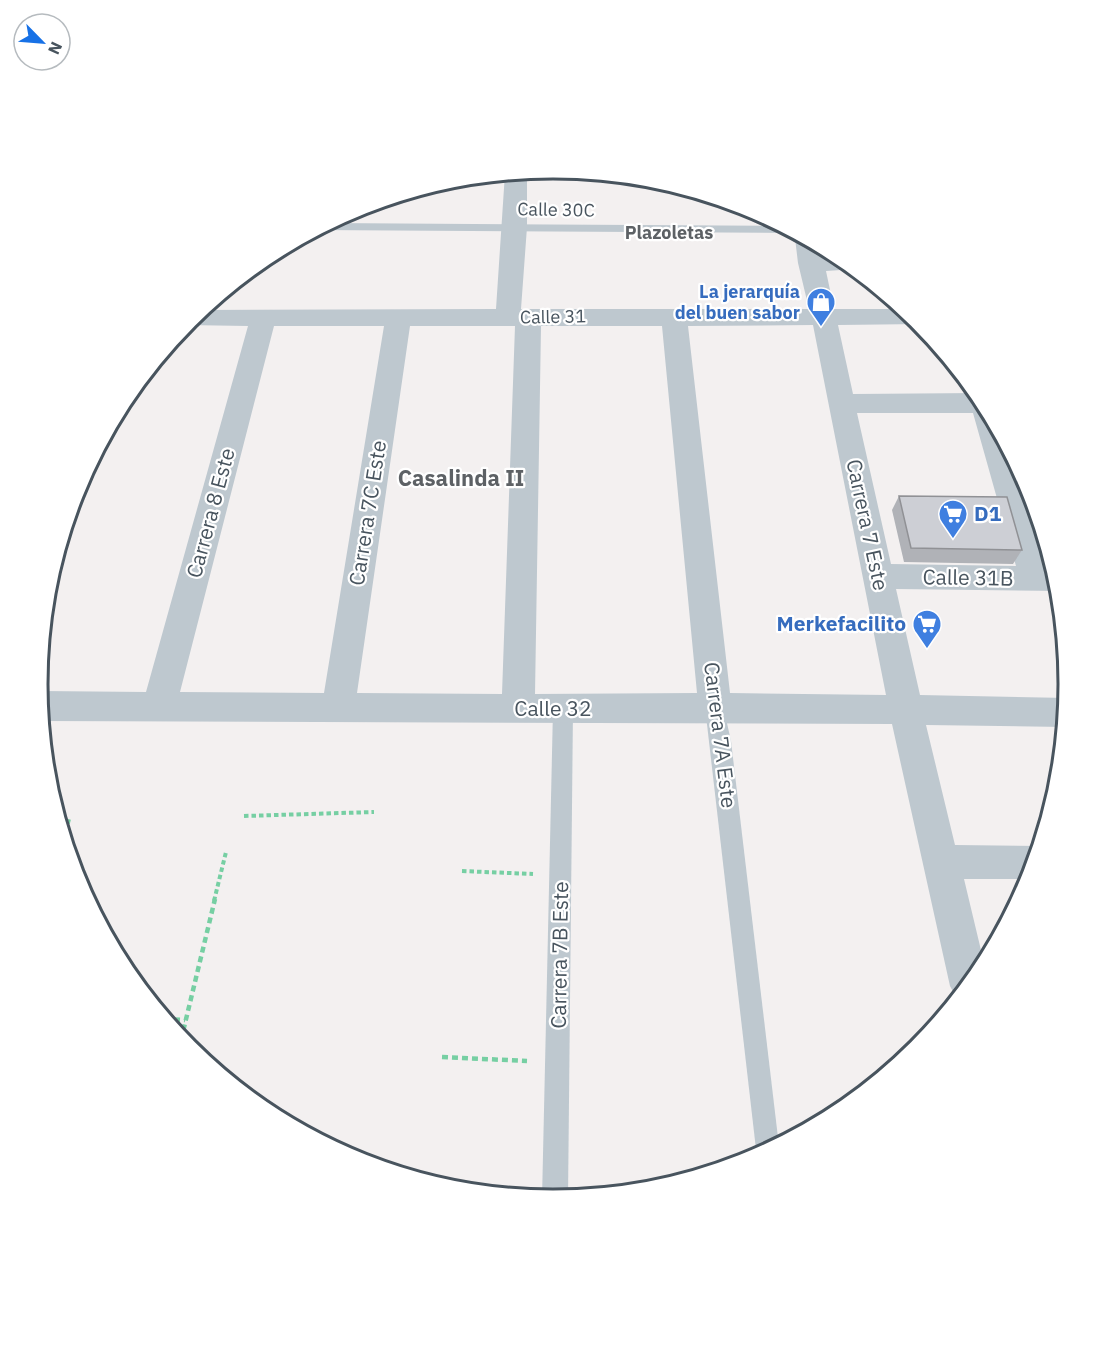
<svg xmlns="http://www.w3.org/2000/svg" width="1107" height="1369" font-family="'IBM Plex Sans',sans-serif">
<rect width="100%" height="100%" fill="#f3f0f0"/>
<!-- green -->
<polygon fill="#bff0d2" points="1013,455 1030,487 1055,569 1045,569"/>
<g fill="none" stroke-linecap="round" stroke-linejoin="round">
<!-- path-far1 -->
<g stroke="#76cfa3" stroke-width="4" stroke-dasharray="4.5 3" stroke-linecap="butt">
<polyline points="244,816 374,812"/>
<polyline points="64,838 69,819"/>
<polyline points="462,871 533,874"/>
<polyline points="214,901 226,852"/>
</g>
<!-- path -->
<g stroke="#76cfa3" stroke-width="4.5" stroke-dasharray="6 4" stroke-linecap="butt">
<polyline points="164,1019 185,1020"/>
<polyline points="181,1040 215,899"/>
<polyline points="442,1057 527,1061"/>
</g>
<!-- lane -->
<g fill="#bec8cf" fill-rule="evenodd">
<polygon points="328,223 785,226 797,233 315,230"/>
<polygon points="715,698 722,701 731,741 779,1146 757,1158 705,707 708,701"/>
<polygon points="563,700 570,703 573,709 568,1199 542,1199 553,709 556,703"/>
</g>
<!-- street -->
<path fill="#bec8cf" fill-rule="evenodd" d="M 527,171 L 527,227 L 521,309 L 809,309 L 798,263 L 795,238 L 798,233 L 820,245 L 823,255 L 840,255 L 856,269 L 826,271 L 834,309 L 905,309 L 922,324 L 838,325 L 853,394 L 979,393 L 1013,455 L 1047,566 L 1054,567 L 1060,591 L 896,589 L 920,695 L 1068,698 L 1065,727 L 926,725 L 955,845 L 1041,846 L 1031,879 L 964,879 L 985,967 L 958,1001 L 950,986 L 892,724 L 41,721 L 40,691 L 146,692 L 248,326 L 185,325 L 201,310 L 496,309 L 505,173 ZM 813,325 L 886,695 L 730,693 L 688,326 ZM 274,326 L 384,326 L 324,693 L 180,692 ZM 410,326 L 515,326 L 502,694 L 357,693 ZM 541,326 L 662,326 L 697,693 L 535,694 ZM 857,413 L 973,413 L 1016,566 L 891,564 Z"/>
</g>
<!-- wall -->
<polygon fill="#b0b2b7" points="899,496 1022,550 1013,564 904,562 892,510"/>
<!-- building -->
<polygon fill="#cdcfd5" stroke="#909195" stroke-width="1.5" points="899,496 1007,497 1022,550 911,548"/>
<!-- icons -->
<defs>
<g id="shop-pin" transform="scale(1.5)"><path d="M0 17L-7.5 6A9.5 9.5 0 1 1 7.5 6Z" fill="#3f7fe0" stroke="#fff"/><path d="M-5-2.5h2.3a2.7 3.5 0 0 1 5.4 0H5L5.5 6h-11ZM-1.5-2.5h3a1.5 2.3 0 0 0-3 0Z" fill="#fff"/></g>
<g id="supermarket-pin" transform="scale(1.5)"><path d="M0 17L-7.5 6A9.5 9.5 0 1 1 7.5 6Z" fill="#3f7fe0" stroke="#fff"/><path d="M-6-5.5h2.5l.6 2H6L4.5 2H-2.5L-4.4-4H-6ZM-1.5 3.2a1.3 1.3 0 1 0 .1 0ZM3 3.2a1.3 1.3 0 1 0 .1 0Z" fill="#fff"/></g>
</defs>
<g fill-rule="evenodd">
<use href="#shop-pin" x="821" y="302"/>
<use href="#supermarket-pin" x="953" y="514"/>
<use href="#supermarket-pin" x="927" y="624"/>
</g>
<g text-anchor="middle" stroke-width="4.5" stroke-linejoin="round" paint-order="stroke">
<!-- far-street labels -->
<g font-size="18" fill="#48545e" stroke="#fff">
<text transform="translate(556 210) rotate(1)" y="6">Calle 30C</text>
<text transform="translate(553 317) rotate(-1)" y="6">Calle 31</text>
</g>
<!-- far-neighbourhood labels -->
<g font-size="18" font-weight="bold" fill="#5d6165" stroke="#fff">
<text x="669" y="239">Plazoletas</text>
</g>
<!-- far-shop labels -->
<g font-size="18" font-weight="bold" fill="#366cbe" stroke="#fff" text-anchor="end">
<text x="800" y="298">La jerarquía<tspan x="800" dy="21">del buen sabor</tspan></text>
</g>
<!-- street labels -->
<g font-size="21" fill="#48545e" stroke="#fff">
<text transform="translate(211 513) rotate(-75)" y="7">Carrera 8 Este</text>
<text transform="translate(368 513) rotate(-81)" y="7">Carrera 7C Este</text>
<text transform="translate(867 525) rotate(78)" y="7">Carrera 7 Este</text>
<text transform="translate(968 578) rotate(1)" y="7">Calle 31B</text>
<text x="553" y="716">Calle 32</text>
<text transform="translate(720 735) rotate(83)" y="7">Carrera 7A Este</text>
<text transform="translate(560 955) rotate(-89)" y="7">Carrera 7B Este</text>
</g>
<!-- shop labels -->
<g font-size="21" font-weight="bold" fill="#366cbe" stroke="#fff" text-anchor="start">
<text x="974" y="521">D1</text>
<text x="906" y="631" text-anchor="end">Merkefacilito</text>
</g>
<!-- neighbourhood labels -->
<g font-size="22" font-weight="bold" fill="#5d6165" stroke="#fff">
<text x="461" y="486">Casalinda II</text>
</g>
</g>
<!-- crop -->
<path d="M0 0H1107V1369H0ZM48 684a505 505 0 1 1 1010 0a505 505 0 1 1-1010 0Z" fill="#fff" fill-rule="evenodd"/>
<path fill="none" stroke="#48545e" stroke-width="3" d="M48 684a505 505 0 1 1 1010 0a505 505 0 1 1-1010 0Z"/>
<!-- north arrow -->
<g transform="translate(42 42) rotate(115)"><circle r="28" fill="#ffffff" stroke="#b6bbbf" stroke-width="1.5"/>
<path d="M0-4.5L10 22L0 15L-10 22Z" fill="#1771e6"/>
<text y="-9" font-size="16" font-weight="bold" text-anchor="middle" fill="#48545e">N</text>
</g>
</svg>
